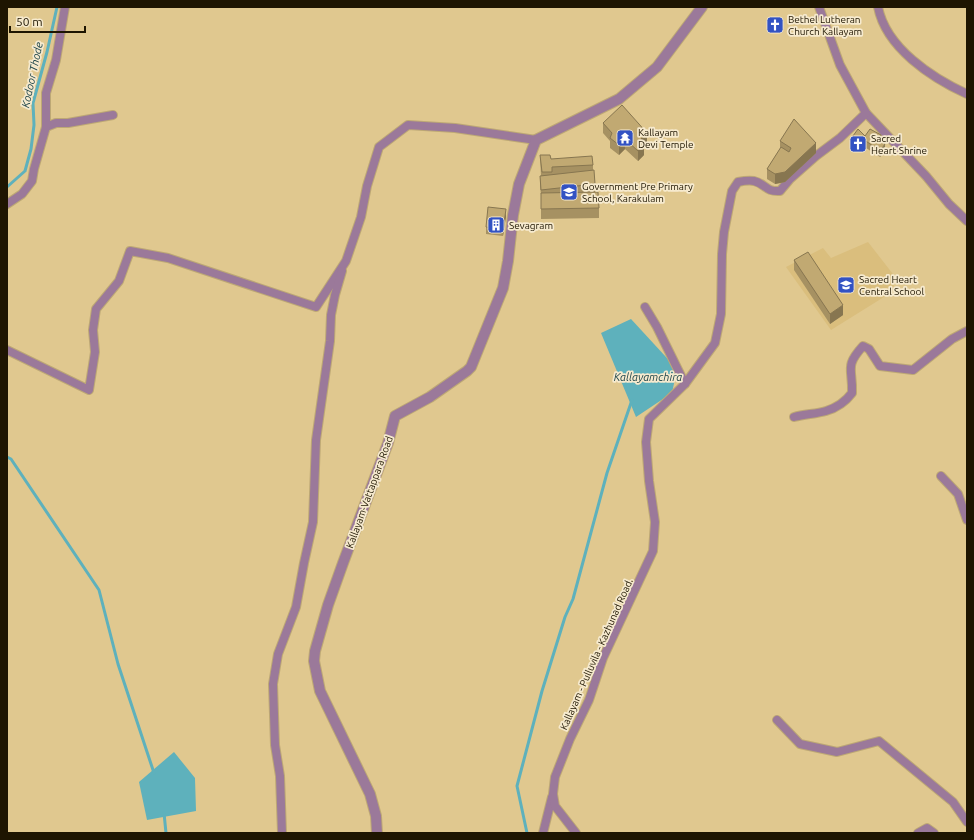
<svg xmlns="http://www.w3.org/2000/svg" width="974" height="840" font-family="Ubuntu,sans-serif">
<rect width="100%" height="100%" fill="#e0c88f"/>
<!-- built -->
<polygon fill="#dabe7d" points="868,242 896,278 892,292 831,330 786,267 823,248 831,258"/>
<!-- water -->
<g fill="#5eb1bc">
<polygon points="631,319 677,369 672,393 636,417 601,333"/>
<polygon points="174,752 195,778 196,811 147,820 139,782"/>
</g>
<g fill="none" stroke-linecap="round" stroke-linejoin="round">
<!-- stream -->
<g stroke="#5eb1bc" stroke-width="3">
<polyline points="7,187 25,171 31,149 34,125 33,103 47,52 57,7"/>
<polyline points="7,457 11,459 99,590 118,664 154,773"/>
<polyline points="164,813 166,833"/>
<polyline points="527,833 517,786 542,691 565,617 573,599 607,473 632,400"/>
</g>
<!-- minor casing -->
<g stroke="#bda875" stroke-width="10">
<g id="minor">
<polyline points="819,7 840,65 866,113 926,176 949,204 967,221"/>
<path d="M 878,7 C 886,48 932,78 967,94"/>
<polyline points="46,127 56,123 68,123 113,115"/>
<polyline points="7,204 22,194 32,181 34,169 46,127 46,93 56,60 65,7"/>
<polyline points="645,307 657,327 685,384"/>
<polyline points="7,350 89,390 95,352 93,330 96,309 119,281 130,251 168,258 316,307 346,261 361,217 367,186 379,147 408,125 455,128 536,140"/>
<path d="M 794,417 C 805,414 816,414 826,411 C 836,408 846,401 852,393 C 853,368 844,367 863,346 L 869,349 L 880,366 L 913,370 L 952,339 L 967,331"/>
<polyline points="941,476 958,494 967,520"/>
<polyline points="777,720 800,744 837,752 879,741 953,802 967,822"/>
<polyline points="282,833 280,776 275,745 273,684 278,654 296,607 304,563 313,522 316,440 330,341 331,315 335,295 342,271"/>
<polyline points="543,833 552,797"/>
<path d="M 576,833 L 555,806 L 553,794 L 555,777 L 570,739 L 589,700 L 603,658 L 653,551 L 655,522 L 649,481 L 646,442 L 649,419 L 685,384 L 715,343 L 721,314 L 722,254 L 724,232 L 732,191 L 738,182 C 743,181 749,180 754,181 C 766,184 765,192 780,191 L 790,179 L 816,156 L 840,138 L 866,113"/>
<polyline points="918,833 927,828 934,833"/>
</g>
</g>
<!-- tertiary casing -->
<g stroke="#bda875" stroke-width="12">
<polyline id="tertiary" points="377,833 376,816 370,794 320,691 314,661 315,651 328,605 343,563 388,443 395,416 430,397 467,371 471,367 503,288 508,261 513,215 519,184 536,140 619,99 657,67 702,7"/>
</g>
<!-- minor -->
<use href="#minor" stroke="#9b799a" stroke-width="8"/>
<!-- tertiary -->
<use href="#tertiary" stroke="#9b799a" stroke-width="10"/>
</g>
<!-- wall -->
<g fill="#a69162">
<polygon points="603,123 647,143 644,146 644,155 638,161 625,149 619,155 610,148 610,141 603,133"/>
<polygon points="865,136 881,141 885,150 880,157 863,146 856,152 850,146 850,140"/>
<polygon points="780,141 816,153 785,182 775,184 767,179 767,169 780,149"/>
<polygon points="540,155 551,159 593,165 593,171 595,184 595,192 599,208 599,218 541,219 541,195 540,186 540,176 541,176"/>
<polygon points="506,216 503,236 486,234 486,227"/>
<polygon points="794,260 843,315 830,324 794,270"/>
</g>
<!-- shaded-wall -->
<g fill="#877650">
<polygon points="647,133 647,143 644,146 644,155 638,161 638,151 640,149 638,152 638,142"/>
<polygon points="881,135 881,142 878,139"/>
<polygon points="625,139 625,149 619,155 619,145"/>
<polygon points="863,139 863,146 856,152 856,145"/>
<polygon points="816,143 816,153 785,182 775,184 775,174"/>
<polygon points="885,144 885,150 880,157 880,151"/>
<polygon points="506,209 506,216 503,236 503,230"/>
<polygon points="843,305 843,315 830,324 830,314"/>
</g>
<!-- building -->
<g fill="#c1a972" stroke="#877650">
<polygon points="622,105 647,133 638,142 644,145 638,151 625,139 619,145 610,138 612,133 603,123"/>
<polygon points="794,119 816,143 785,172 775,174 767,169 781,147 789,152 791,148 780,141"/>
<polygon points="858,129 865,136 870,129 881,135 878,139 885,144 880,151 863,139 856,145 850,140"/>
<polygon points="540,155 550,155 551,159 592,156 593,165 552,167 552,172 542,172"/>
<polygon points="594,170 595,184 541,190 540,176"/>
<polygon points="598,192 599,208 541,209 541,193"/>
<polygon points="488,207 506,209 503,230 486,227"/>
<polygon points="808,252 843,305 830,314 794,260"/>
</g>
<!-- icons -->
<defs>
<g id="church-square" transform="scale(0.9)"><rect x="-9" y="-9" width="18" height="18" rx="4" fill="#3252c3" stroke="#f6eace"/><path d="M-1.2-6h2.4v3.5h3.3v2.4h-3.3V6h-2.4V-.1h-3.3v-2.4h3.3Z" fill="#fff"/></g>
<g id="temple-square" transform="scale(0.9)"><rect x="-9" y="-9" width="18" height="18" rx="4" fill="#3252c3" stroke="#f6eace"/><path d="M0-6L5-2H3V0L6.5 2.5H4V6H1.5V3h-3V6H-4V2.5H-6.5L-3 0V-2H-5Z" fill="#fff"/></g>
<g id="school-square" transform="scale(0.9)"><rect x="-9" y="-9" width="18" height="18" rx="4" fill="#3252c3" stroke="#f6eace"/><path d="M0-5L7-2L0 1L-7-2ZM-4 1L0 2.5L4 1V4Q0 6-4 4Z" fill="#fff"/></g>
<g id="building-square" transform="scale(0.9)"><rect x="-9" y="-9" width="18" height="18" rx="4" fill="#3252c3" stroke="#f6eace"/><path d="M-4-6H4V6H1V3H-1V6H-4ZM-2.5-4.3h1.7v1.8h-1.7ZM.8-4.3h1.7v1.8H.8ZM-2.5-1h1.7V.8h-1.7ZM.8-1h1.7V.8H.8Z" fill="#fff"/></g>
</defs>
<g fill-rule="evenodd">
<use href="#church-square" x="775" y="25"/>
<use href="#temple-square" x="625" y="138"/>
<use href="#church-square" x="858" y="144"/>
<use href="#school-square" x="569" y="192"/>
<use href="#building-square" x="496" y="225"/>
<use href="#school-square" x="846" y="285"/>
</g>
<g text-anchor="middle" stroke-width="3.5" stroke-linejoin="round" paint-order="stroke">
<!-- poi labels -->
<g font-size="10" fill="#1e1501" stroke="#f6eace" text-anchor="start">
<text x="788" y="23">Bethel Lutheran<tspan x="788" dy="12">Church Kallayam</tspan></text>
<text x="638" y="136">Kallayam<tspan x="638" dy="12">Devi Temple</tspan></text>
<text x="871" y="142">Sacred<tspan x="871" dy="12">Heart Shrine</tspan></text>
<text x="582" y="190">Government Pre Primary<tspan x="582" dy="12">School, Karakulam</tspan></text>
<text x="509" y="229">Sevagram</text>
<text x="859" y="283">Sacred Heart<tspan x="859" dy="12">Central School</tspan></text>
</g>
<!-- street labels -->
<g font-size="10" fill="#1e1501" stroke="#f6eace">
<text transform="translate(369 492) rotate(-70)" y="4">Kallayam-Vattappara Road</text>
<text transform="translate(596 654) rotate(-66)" y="4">Kallayam - Pulluvila - Kazhunad Road.</text>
</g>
<!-- water labels -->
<g font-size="11" font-style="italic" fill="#1e454a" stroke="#f6eace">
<text transform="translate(32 75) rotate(-78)" y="4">Kodoor Thode</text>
<text x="648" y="381">Kallayamchira</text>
</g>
</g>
<!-- border -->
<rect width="974" height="840" fill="none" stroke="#1e1501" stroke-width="16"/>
<!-- scale -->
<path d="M10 26v6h75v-6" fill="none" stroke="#1e1501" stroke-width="2"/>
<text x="16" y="26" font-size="12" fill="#1e1501" stroke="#f6eace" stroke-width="3" paint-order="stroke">50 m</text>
</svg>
